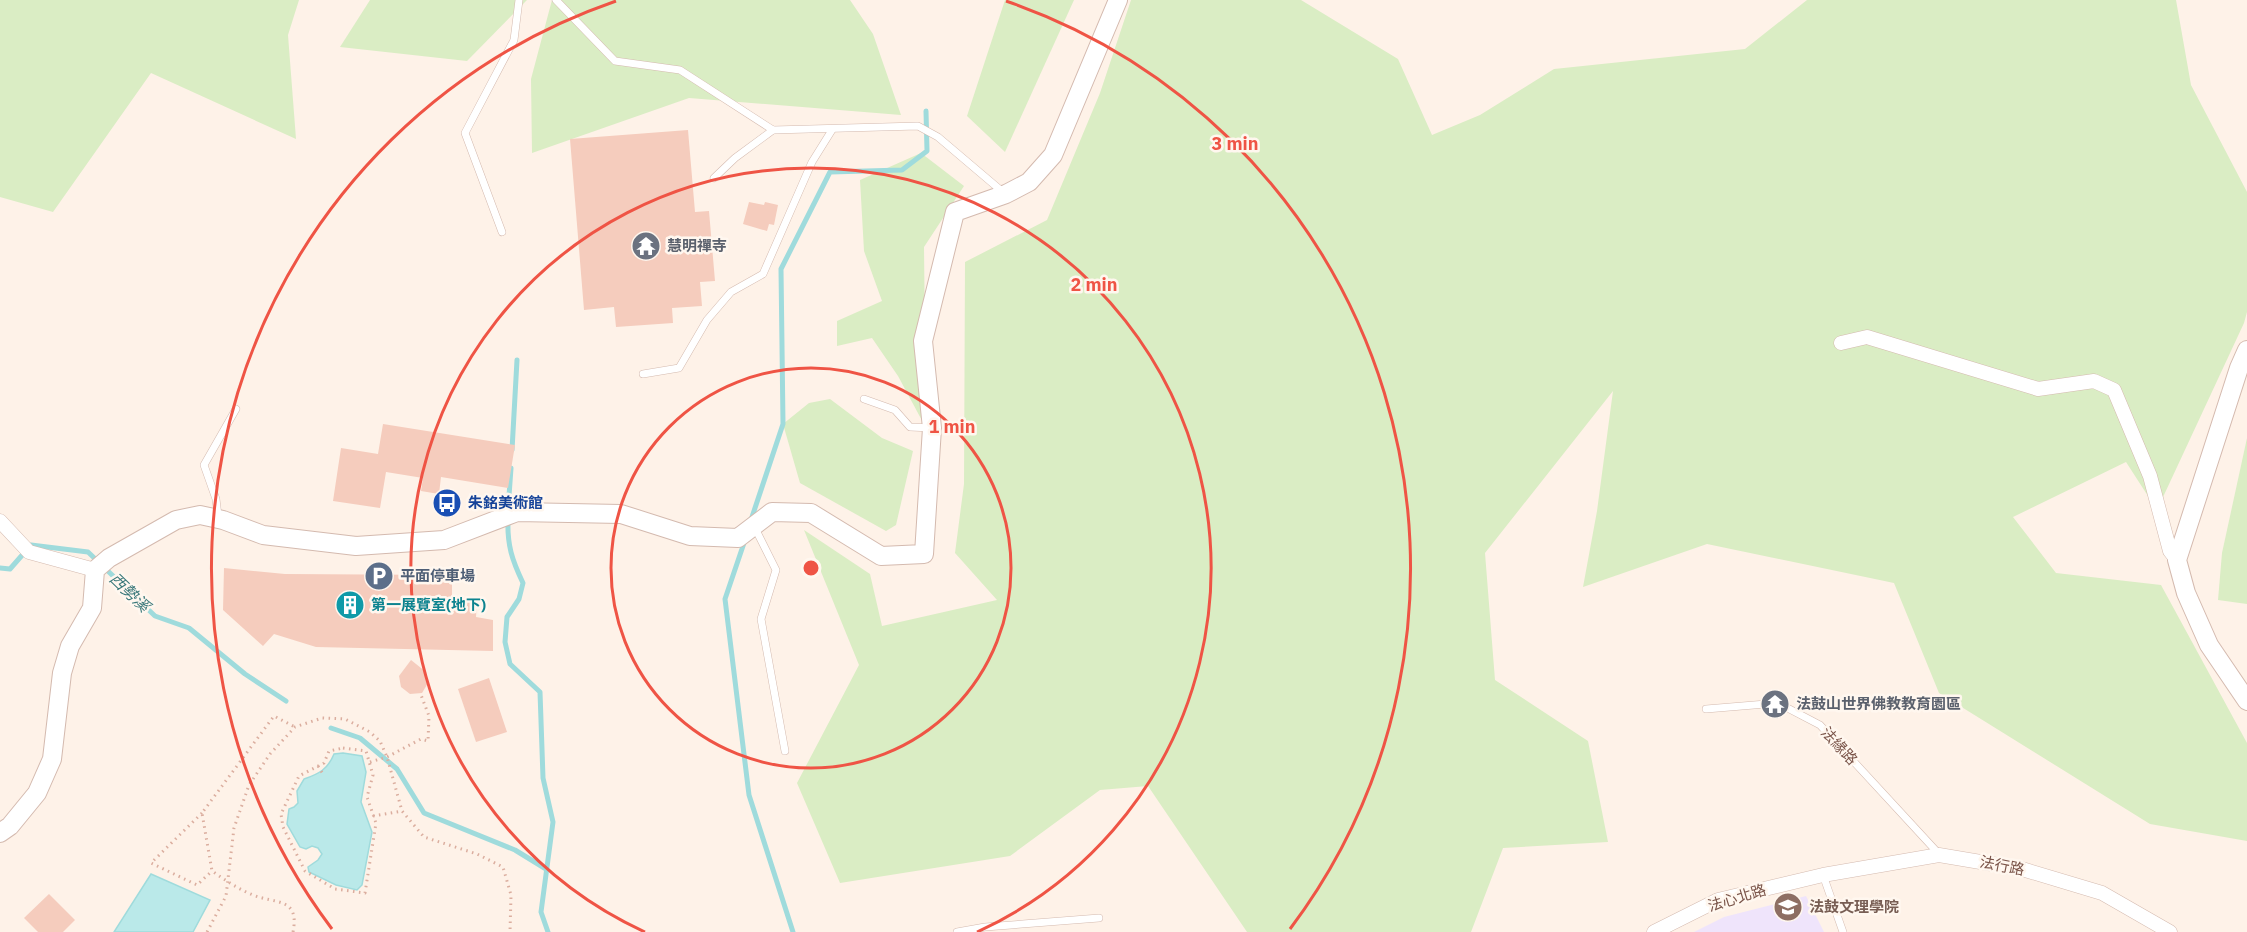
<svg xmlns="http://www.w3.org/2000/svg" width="2247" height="932" font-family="'IBM Plex Sans','Noto Sans TC',sans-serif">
<rect width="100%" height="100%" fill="#fef2e8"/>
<!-- education -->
<polygon fill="#efe4fb" points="1806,896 1824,932 1694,932 1724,917"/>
<!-- green -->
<g fill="#daedc4">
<polygon points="0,0 299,0 288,35 296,139 151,73 53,212 0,197"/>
<polygon points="370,0 527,0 467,61 340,47"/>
<polygon points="552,0 850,0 873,34 901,115 689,98 532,153 531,79"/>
<polygon points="1005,0 1074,0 1005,152 967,116"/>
<polygon points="1131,0 1301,0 1398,59 1432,135 1480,115 1554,69 1745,49 1807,0 2176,0 2191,85 2247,192 2247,312 2244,323 2157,510 2126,462 2013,517 2056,573 2161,585 2247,743 2247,841 2150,824 1939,693 1894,583 1707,544 1583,587 1597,511 1613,391 1485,553 1495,680 1588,741 1608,842 1503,848 1471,932 1247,932 1148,786 1100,790 1010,856 840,883 797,783 859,665 804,530 870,574 882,626 997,600 955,553 964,484 965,262 1047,220 1100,93"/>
<polygon points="921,153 964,186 924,247 926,428 898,376 872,338 837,346 837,321 882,301 864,251 860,180"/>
<polygon points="830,399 882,438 913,451 896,525 886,531 800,483 783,424 809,403"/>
<polygon points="2247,438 2247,604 2218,600 2222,553"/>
</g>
<!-- water -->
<g fill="#bae9e9" stroke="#9fdbdc" stroke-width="1.5">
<path d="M 343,753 L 362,756 L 366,772 L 361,802 L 372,832 L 362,885 L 357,890 L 336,885 L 309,872 L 308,867 L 318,860 L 322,854 L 318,848 L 312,846 L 306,849 L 300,847 L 287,824 L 289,809 L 294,807 L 298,803 L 297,791 L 304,779 C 319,774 328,769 334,754 Z"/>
<polygon points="151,874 210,900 193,932 114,932"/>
</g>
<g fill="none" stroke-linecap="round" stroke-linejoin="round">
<!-- stream -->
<g stroke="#9fdbdc" stroke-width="5">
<polyline points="512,450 517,360"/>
<polyline points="508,510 511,468"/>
<path d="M 508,519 C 507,545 512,560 523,583 L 519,599 L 507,617 L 505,642 L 510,664 L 540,692 L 543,778 L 553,822 L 541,912 L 548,932"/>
<polyline points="751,520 783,424 781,269 830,172 902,170 927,151 926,111"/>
<polyline points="745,540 725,599 749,795 793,932"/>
<polyline points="0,568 10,569 31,545 88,552 155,616 189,628 245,674 286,701"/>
<polyline points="331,728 360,738 397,769 424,813 515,850 546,869"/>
</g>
</g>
<!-- building -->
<g fill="#f5ccbd">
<polygon points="688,130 695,212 709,211 715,281 700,282 702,306 672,308 673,323 616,327 614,307 584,310 570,139"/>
<polygon points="749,202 764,205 765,202 778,205 774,225 769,224 767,231 743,224"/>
<polygon points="383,424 515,445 508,488 441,477 439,494 421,491 423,478 386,472 380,508 333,501 341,448 378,454"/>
<polygon points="224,568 285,574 452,575 452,596 477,599 476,617 493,620 493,651 316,647 274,634 263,646 223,610"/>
<polygon points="411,660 426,672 428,683 422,693 410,694 401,687 399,676"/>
<polygon points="489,678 507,732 476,742 458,689"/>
<polygon points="49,894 75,920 63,932 38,932 24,918"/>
</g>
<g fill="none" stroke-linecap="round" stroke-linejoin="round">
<!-- service casing -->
<g stroke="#d4baaf" stroke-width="8">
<g id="service">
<polyline points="556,0 615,61 680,70 773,130 918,126 938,137 1004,193"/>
<polyline points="714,178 735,158 773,130"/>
<polyline points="502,232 465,133 514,40 519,0"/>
<polyline points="643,374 679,368 707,320 731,292 763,274 812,162 832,130"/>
<polyline points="864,399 895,410 910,427 932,428"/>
<polyline points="218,516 216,499 204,465 236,409"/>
<polyline points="755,528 776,570 761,619 785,751"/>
<polyline points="1706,709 1778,703 1820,725 1939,854"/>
<polyline points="1823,875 1843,932"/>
<polyline points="957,932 985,927 1099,918"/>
</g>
</g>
<!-- minor casing -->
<g stroke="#d4baaf" stroke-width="15">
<g id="minor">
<polyline points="1841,343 1867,337 2038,389 2094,381 2114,390 2150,476 2170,551 2177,560"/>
<polyline points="0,521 29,552 95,570"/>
<polyline points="1654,932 1718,900 1823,875 1939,855 2022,869 2102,893 2170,932"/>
</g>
</g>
<!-- tertiary casing -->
<g stroke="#d4baaf" stroke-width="20">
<g id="tertiary">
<polyline points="2247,350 2239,368 2177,560 2186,593 2209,645 2247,701"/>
<polyline points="0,833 10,826 37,793 52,759 62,673 70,646 92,608 95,570 109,558 176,520 200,515 223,520 263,535 356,546 444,540 517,512 621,514 690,536 738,538 772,512 811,513 881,556 924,554 932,428 923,341 955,212 1006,194 1029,182 1053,155 1118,0"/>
</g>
</g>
<!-- path -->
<g stroke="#dbae9f" stroke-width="3" stroke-dasharray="1.5 4.5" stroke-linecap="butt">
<polygon points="343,748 366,751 373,775 367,797 376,823 365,893 335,889 305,871 283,827 281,814 299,776 324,763 329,751"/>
<polyline points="370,762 387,757 421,739 428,741 429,716 421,695"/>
<polyline points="318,766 323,774"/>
<polyline points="202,813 151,863 197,885 212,871"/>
<polyline points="373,816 402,811"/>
<polyline points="207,932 226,896 234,828 249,785 270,754 295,727 322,718 345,719 370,732 380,741 387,757 402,811 424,837 477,854 503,867 511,895 510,932"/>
<path d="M 293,932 C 300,897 275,904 253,895 C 238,889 225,880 212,871 L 202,813 L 274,716 L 295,727"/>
</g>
<!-- service -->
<use href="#service" stroke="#fff" stroke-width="7"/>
<!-- minor -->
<use href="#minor" stroke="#fff" stroke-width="14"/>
<!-- tertiary -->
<use href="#tertiary" stroke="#fff" stroke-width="18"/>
</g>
<!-- distance rings -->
<g fill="none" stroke="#ef5445" stroke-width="3">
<circle cx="811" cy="568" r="200"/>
<path d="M645 932A400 400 0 1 1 977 932"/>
<path d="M332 929A600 600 0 0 1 616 1M1006 1A600 600 0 0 1 1290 929"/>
</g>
<!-- icons -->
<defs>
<g id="temple-disc" transform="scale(1.5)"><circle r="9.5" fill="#6b7280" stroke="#fff7ef"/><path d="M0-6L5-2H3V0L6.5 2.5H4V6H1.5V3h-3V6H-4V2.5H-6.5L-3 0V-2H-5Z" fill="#fff"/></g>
<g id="bus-disc" transform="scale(1.5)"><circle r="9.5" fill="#1a4fb4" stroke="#fff7ef"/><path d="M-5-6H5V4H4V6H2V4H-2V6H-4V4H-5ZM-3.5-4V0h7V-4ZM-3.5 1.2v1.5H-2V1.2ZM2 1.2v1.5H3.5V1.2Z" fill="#fff"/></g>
<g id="parking-disc" transform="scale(1.5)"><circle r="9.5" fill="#5c6f8a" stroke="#fff7ef"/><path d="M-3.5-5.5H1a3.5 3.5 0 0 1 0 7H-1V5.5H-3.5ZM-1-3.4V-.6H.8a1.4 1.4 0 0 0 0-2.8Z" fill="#fff"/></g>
<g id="building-disc" transform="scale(1.5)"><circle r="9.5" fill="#0f9aa8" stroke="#fff7ef"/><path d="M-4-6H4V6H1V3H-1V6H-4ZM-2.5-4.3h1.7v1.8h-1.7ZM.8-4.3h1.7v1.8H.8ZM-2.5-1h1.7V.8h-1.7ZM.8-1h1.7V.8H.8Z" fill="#fff"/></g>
<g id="university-disc" transform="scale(1.5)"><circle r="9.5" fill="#8d6e63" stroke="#fff7ef"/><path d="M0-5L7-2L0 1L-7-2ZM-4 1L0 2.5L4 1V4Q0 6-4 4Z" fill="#fff"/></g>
</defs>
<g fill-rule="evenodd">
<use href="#temple-disc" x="646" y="246"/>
<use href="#bus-disc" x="447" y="503"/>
<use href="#parking-disc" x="379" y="576"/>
<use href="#building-disc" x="350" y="605"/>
<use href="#temple-disc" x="1775" y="704"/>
<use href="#university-disc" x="1788" y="907"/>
</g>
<g text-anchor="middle" stroke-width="5" stroke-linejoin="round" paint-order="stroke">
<!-- worship labels -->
<g font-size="15" font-weight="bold" fill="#5b616d" stroke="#fff7ef" text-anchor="start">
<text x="667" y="251">慧明禪寺</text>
<text x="1796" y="709">法鼓山世界佛教教育園區</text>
</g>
<!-- transit labels -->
<g font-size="15" font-weight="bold" fill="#164399" stroke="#fff7ef" text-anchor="start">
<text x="468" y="508">朱銘美術館</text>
</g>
<!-- service labels -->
<g font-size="15" font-weight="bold" fill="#4e5e75" stroke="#fff7ef" text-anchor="start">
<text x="400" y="581">平面停車場</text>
</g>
<!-- culture labels -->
<g font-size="15" font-weight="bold" fill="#0d838f" stroke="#fff7ef" text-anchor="start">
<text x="371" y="610">第一展覽室(地下)</text>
</g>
<!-- street labels -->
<g font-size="15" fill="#7a5449" stroke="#fff7ef">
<text transform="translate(1839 746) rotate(47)" y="5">法緣路</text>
<text transform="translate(2002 866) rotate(11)" y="5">法行路</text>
<text transform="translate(1737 898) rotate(-17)" y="5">法心北路</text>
</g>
<!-- education labels -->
<g font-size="15" font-weight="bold" fill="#785e54" stroke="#fff7ef" text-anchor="start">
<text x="1809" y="912">法鼓文理學院</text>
</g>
<!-- water labels -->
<g font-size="16" font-style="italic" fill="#387779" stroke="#fff7ef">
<text transform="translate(130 592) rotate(44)" y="6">西勢溪</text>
</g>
</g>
<circle cx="811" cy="568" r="9" fill="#ef5445" stroke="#fff7ef" stroke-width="3"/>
<g font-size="18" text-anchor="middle" font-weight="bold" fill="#ef5445" stroke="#fff7ef" stroke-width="5" stroke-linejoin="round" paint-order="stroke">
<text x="1235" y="150">3 min</text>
<text x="1094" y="291">2 min</text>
<text x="952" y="433">1 min</text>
</g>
</svg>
